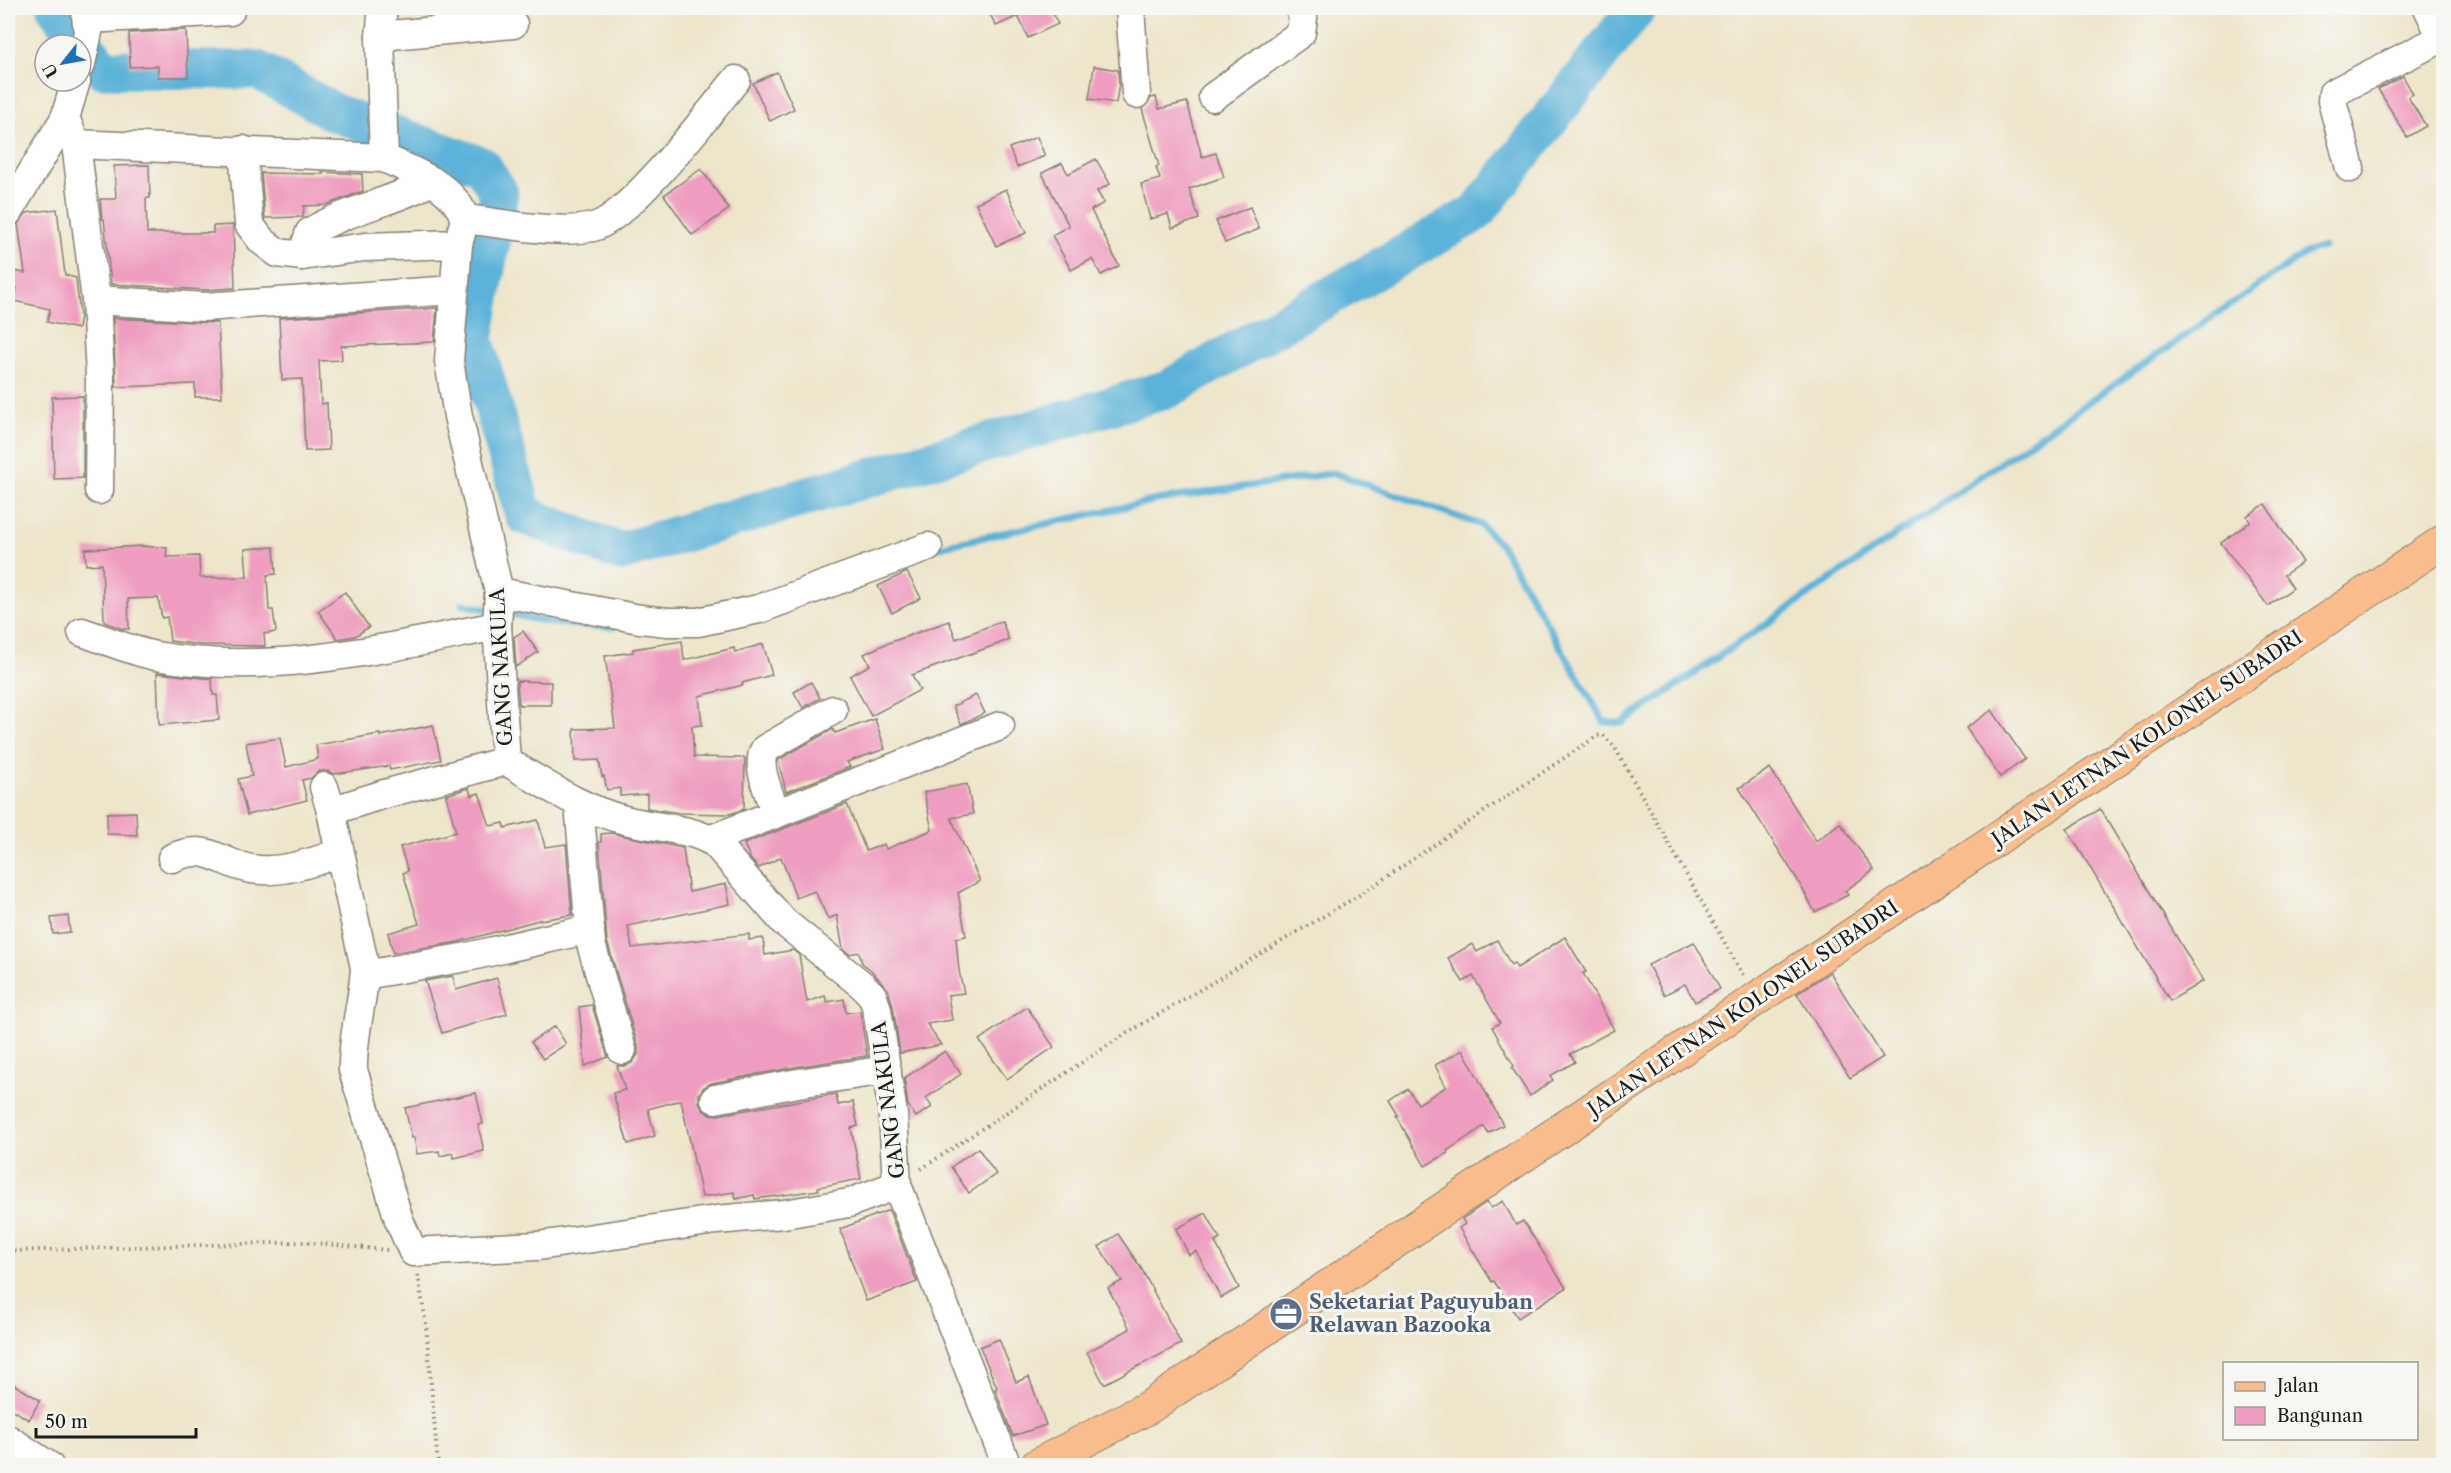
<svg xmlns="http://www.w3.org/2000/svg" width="2451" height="1473" font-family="'Libre Caslon Text',serif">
<rect width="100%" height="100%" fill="#f6f6f2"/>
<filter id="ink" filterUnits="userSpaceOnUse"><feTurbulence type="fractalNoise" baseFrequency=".0167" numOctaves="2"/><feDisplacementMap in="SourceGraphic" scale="12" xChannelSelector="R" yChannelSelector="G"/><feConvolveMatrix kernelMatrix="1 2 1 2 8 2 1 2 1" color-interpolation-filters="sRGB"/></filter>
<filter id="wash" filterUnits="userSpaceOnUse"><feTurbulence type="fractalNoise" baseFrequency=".008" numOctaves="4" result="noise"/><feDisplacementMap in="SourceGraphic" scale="24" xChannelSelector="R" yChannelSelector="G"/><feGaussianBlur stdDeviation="1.35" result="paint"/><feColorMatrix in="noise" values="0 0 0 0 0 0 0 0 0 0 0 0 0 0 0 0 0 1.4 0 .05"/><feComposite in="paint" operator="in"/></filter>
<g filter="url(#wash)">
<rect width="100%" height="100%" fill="#eee5ca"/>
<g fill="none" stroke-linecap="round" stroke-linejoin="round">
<!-- stream -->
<g stroke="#5cb2d8" stroke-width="7">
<polyline points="55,8 56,8"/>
<polyline points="934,549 952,544 1157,500 1334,473 1481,525 1501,545 1604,722 1622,723 2307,252 2323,247"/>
<polyline points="462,604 491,610"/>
<polyline points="505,613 553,623 613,627"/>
</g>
<!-- river -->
<g stroke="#5cb2d8" stroke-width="39">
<polyline points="56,8 103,69 258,70 335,113 482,166 499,193 497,205"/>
<polyline points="491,240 474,339 524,515 620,552 1168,389 1477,212 1637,8"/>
</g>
</g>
<g id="blocks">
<!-- building -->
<g fill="#ef9dc0">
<polygon points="987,8 1050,8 1058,24 1028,38 1018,16 996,26"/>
<polygon points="186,30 188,77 158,77 158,66 130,67 129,33"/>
<polygon points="1094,66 1118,70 1119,83 1116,103 1089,99"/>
<polygon points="777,72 794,109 770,121 753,83"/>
<polygon points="2403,76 2413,94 2408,97 2426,126 2407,137 2378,89"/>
<polygon points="1156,97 1159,109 1187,102 1202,157 1216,153 1224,177 1189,189 1199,219 1172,228 1168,214 1150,219 1141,184 1160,179 1156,167 1159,166 1142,109 1151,98"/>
<polygon points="1037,137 1045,156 1017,167 1009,148"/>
<polygon points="1096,159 1110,184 1097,191 1104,203 1091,210 1119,266 1101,275 1092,259 1071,270 1052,235 1069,226 1042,173 1062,163 1068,174"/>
<polygon points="149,165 150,198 146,198 147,233 213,233 213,226 233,225 235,288 204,290 111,284 104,219 102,219 100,199 116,199 114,166"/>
<polygon points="701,169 729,209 692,235 664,195"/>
<polygon points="322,172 362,174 363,191 326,205 304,206 303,217 265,218 261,173 323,174"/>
<polygon points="1006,189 1026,233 996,246 976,203"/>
<polygon points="1250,207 1259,229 1225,243 1216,221"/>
<polygon points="57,209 65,275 76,278 80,316 78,329 47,322 50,309 14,301 17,288 8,287 8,270 25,273 18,224 26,213"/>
<polygon points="437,308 434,342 341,346 342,360 319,361 321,404 327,403 329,450 305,451 302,379 282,380 279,318"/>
<polygon points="113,318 218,323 222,397 195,397 195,384 116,387"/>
<polygon points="83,396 83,478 54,479 52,397"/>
<polygon points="2265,504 2303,562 2284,575 2293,588 2268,606 2221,543 2250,522 2247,516"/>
<polygon points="143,546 167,548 166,557 199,556 200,578 247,577 245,549 274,547 276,574 267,575 269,610 273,610 276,632 264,634 265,646 201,645 170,641 167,617 162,618 158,598 128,599 129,629 123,629 104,622 102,564 86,565 85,549"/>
<polygon points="907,572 921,598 892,613 878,586"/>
<polygon points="345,592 369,627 355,636 338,639 318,611"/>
<polygon points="949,621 956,639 1002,621 1009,640 912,675 920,690 871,716 850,676 870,665 864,654 883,645"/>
<polygon points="523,631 538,652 516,667 514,637"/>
<polygon points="682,641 684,660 734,648 735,652 763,644 772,675 742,683 743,685 699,696 702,725 692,726 694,757 745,758 744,809 730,814 679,813 647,808 647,794 620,796 620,788 607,790 604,776 602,777 599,760 575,761 574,729 615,728 605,656 633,652 633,649"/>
<polygon points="157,673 212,679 213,695 217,695 219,720 159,725"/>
<polygon points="517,681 551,682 551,705 519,705"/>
<polygon points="811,682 820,698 803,708 794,692"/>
<polygon points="976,695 985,713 961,724 953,706"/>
<polygon points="1992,710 2025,759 2000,777 1966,728"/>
<polygon points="875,719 885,749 847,762 850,767 786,792 778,760 833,729 835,733"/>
<polygon points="433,725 441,760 390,770 389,766 334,774 327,771 319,771 311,778 302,780 307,800 247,815 238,779 252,776 246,743 280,738 286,767 318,759 316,745 380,734 380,736"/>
<polygon points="1770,768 1816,841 1840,823 1874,870 1845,891 1848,895 1815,912 1797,879 1739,788"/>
<polygon points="967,784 973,814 951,818 980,881 958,893 966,936 956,938 959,971 964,993 948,995 952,1020 927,1024 941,1045 900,1053 893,1007 888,989 871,970 862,963 859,952 849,954 843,949 837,915 828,919 815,891 796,898 781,857 759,868 751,860 744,844 847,804 866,851 884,844 886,849 932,830 924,792"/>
<polygon points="469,788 471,796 479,793 490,826 504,823 505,828 538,820 545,847 566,844 572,915 539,920 458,942 393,953 388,933 419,924 403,873 408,871 400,847 456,832 446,795"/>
<polygon points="2100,809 2203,981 2170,1001 2067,829"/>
<polygon points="136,812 137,835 107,834 107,813"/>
<polygon points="611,833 683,848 689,892 726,884 730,904 628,926 632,948 749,934 749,940 763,938 765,955 793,950 799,955 807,1002 825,996 827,1002 844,999 846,1013 860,1011 867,1056 795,1067 712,1083 704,1087 699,1094 699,1102 703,1110 709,1114 718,1115 836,1094 838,1105 853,1102 858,1126 851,1128 861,1179 818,1187 819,1190 755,1199 754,1195 736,1199 734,1192 702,1197 681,1100 648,1109 655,1136 628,1144 613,1093 625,1090 617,1066 626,1066 633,1062 638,1054 638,1046 607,941 599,842 601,842 601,834"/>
<polygon points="68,916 70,932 53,934 51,918"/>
<polygon points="1565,937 1586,972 1583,973 1614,1030 1570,1054 1575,1062 1550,1076 1553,1080 1530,1096 1512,1068 1514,1066 1492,1027 1500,1023 1473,976 1463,982 1448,958 1472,944 1477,952 1497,940 1511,965 1514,963 1517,968"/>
<polygon points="1694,942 1720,989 1695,1002 1685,984 1664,995 1648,965"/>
<polygon points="1830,972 1883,1057 1850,1078 1797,994"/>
<polygon points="453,976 456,990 497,978 507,1014 442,1033 425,981"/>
<polygon points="592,1005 608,1057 585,1066 579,1007"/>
<polygon points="1027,1007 1054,1047 1007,1079 979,1040"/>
<polygon points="555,1026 566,1044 543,1059 531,1042"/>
<polygon points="1463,1050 1503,1125 1488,1133 1484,1126 1447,1151 1448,1153 1425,1166 1397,1117 1399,1116 1390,1101 1408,1089 1418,1104 1446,1087 1435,1065"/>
<polygon points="945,1051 961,1074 926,1098 932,1107 916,1117 908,1105 904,1078"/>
<polygon points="476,1093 483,1124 478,1125 484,1151 454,1158 453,1153 440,1156 439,1151 417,1154 414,1137 412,1138 405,1108"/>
<polygon points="978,1148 996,1174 969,1193 951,1167"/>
<polygon points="1503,1201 1516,1225 1523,1221 1566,1288 1518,1318 1494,1281 1492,1282 1459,1228 1465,1224 1462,1219 1487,1202 1491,1208"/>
<polygon points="889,1210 917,1282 866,1301 840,1229"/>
<polygon points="1206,1213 1220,1239 1215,1242 1239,1288 1221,1298 1196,1251 1189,1255 1176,1229"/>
<polygon points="1118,1234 1141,1268 1181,1344 1104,1384 1087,1352 1130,1329 1108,1288 1122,1281 1099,1247"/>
<polygon points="999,1339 1016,1382 1029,1377 1046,1425 1013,1436 995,1389 997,1388 980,1347"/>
<polygon points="8,1381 40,1400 29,1420 8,1407"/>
</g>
</g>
</g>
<g filter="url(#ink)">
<use href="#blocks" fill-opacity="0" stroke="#858073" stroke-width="1.5"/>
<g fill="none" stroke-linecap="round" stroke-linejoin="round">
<!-- minor casing -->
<g stroke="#858073" stroke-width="31">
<g id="minor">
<path d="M 383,8 L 380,36 L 384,158 C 414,172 454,185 465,219 L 458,244 L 449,361 L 458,416 L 499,592 L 497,626 L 506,761 C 545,784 581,809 625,820 C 655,828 686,827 714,842 L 784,922 L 862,985 L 872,995 L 877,1009 L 893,1114 L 897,1185 L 1007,1466"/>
<polyline points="1130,8 1136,94"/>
<polyline points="2428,8 2442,38 2444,38"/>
<polyline points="87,19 230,11"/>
<polyline points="380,36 513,24"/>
<polyline points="81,64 88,32 85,8"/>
<polyline points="1213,97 1301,33 1303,18 1300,8"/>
<polyline points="65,118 76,144 96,300 100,377 99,490"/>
<polyline points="76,144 384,158"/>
<polyline points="243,150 249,224 262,241 278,253 302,256 365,247 458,244"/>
<polyline points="2350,168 2332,101 2333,93 2442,38"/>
<polyline points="8,212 65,118 76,81"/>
<path d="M 465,219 C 502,223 558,235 593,227 C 628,219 710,112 736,80"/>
<path d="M 302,256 L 310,232 C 349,209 393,202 432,181"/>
<polyline points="96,300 204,307 454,290"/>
<polyline points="499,592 640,619 668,622 698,622 759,609 928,547"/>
<path d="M 82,632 C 106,640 132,651 156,656 C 272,677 384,648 497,626"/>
<path d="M 324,787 L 331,811 L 365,968 C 363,1003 352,1036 353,1070 L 399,1220 L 413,1252 L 538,1246 L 716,1220 L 784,1214 L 849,1203 L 897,1185"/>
<polyline points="579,804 591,944 622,1050"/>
<polyline points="331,811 381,795 506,761"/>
<path d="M 776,813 C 770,797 755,764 765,749 L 833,710"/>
<polyline points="709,840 1000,726"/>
<path d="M 172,858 C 210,841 220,865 252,869 C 280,874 314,862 339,853"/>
<polyline points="365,975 467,957 590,929"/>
<polyline points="715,1099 798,1083 887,1070"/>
<polyline points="8,1439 49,1466"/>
</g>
</g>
<!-- major casing -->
<g stroke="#858073" stroke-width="35">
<polyline id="major" points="1036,1466 1149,1407 1756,999 2444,541"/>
</g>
<!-- path -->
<g stroke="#858073" stroke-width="4" stroke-dasharray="1.5 4.5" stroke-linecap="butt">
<polyline points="921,1169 1119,1038 1361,894 1597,736 1603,735 1614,746 1744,977"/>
<polyline points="8,1251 303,1242 387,1250"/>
<polyline points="418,1275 426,1324 438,1466"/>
</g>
<!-- minor -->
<use href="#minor" stroke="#fff" stroke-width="28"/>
<!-- major -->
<use href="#major" stroke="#fabc8b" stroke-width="33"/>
</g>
</g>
<!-- icons -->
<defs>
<g id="office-disc" transform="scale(1.725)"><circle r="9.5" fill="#5c6f8a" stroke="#f6f6f2"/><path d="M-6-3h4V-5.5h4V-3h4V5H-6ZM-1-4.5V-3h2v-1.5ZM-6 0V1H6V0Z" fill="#fff"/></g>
</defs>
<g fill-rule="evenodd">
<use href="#office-disc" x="1286" y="1314"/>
</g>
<g text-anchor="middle" stroke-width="6" stroke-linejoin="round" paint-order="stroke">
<!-- street labels -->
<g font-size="20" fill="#1c1c1c" stroke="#f6f6f2">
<text transform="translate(501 667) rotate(-93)" y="7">GANG NAKULA</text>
<text transform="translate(2147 738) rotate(-34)" y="7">JALAN LETNAN KOLONEL SUBADRI</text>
<text transform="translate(1743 1008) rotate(-34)" y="7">JALAN LETNAN KOLONEL SUBADRI</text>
<text transform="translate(888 1100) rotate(-97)" y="7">GANG NAKULA</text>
</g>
<!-- service labels -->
<g font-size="20" font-weight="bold" fill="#4e5e75" stroke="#f6f6f2" text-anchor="start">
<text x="1309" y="1309">Seketariat Paguyuban<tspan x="1309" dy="23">Relawan Bazooka</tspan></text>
</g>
</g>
<!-- margin -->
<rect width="2451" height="1473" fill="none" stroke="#f6f6f2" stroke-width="30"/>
<!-- legend -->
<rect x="2223" y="1362" width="195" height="78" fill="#f6f6f2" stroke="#9f9f9c" stroke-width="1.5"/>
<rect x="2235" y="1382" width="30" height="9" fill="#fabc8b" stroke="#9f9f9c" stroke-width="1.5"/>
<text x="2277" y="1392" font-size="18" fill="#1c1c1c">Jalan</text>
<rect x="2235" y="1407" width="30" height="18" fill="#ef9dc0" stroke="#9f9f9c" stroke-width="1.5"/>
<text x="2277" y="1422" font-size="18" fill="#1c1c1c">Bangunan</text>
<!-- north arrow -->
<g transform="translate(63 63) rotate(239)"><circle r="28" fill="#f6f6f2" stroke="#9f9f9c" stroke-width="1.5"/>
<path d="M0-4.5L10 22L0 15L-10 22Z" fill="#1f6fb2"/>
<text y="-9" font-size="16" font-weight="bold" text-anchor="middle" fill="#1c1c1c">U</text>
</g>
<!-- scale -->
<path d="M36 1428v9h160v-9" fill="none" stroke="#1c1c1c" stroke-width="3"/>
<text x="45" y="1428" font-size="18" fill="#1c1c1c" stroke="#f6f6f2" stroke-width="4.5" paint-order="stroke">50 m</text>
</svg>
